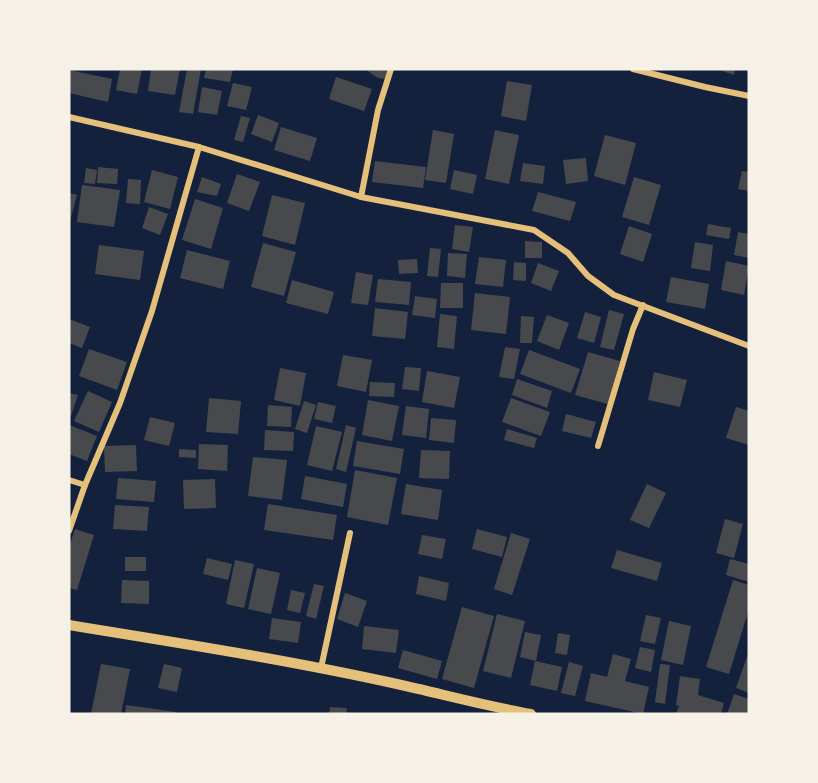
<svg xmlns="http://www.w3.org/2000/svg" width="818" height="783" font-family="'Roboto Serif',serif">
<rect width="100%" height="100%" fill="#14213d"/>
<!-- building -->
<g fill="#48494c">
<polygon points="120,69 142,69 137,94 116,90"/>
<polygon points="151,69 180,69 175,95 148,91"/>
<polygon points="187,69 201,69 193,114 179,112"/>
<polygon points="206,69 233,69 230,82 204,78"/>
<polygon points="365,69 389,69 387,79 378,78"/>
<polygon points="717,69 735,69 734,75"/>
<polygon points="69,70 112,79 108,102 69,93"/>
<polygon points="336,77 372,89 364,111 329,99"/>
<polygon points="507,81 532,85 526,121 501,116"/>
<polygon points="233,83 252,87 246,110 227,106"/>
<polygon points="202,87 222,91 217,115 198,112"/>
<polygon points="258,115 279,123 272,142 251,134"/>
<polygon points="241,116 250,118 243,142 234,140"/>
<polygon points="281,127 317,138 310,161 274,150"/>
<polygon points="433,130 454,134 446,183 425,180"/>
<polygon points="495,130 519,135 509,184 485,179"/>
<polygon points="605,135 636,143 625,185 594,176"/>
<polygon points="586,158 588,181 566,184 563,160"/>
<polygon points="375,161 426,167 423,188 372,182"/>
<polygon points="523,163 545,166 543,184 520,181"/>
<polygon points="98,167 118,169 117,184 97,183"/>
<polygon points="86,168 97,170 95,184 84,183"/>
<polygon points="152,170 178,177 170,209 144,202"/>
<polygon points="454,170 477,175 473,194 450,189"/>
<polygon points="742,171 749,172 749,191 738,189"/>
<polygon points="237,174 260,182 249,211 227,203"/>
<polygon points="202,177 221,184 217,196 197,192"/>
<polygon points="634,177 661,185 649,225 622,217"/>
<polygon points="128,179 141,180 140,204 126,203"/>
<polygon points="82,185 120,190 114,227 77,222"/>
<polygon points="538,192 576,202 570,221 532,211"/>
<polygon points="69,193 77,195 70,221 69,220"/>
<polygon points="272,195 305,203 295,245 262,236"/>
<polygon points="195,199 223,208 211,249 182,240"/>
<polygon points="149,207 168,214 160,235 142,228"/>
<polygon points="708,224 731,228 729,239 706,235"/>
<polygon points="455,225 473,227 469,252 452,249"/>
<polygon points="629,226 652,234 643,262 620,254"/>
<polygon points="738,232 749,234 749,258 734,255"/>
<polygon points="525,241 542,242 542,258 525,258"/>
<polygon points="695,242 713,245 710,271 691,268"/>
<polygon points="263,243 296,252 284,296 251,287"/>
<polygon points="99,245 144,251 140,280 95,274"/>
<polygon points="430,248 441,249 438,277 427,276"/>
<polygon points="187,250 230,261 223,289 180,278"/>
<polygon points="448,253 467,254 465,278 447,276"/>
<polygon points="479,257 506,260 503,287 475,284"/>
<polygon points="417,259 418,273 399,274 398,260"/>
<polygon points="726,261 749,266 744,295 721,290"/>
<polygon points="514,262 526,263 526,281 513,280"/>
<polygon points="538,263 559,271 551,291 531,283"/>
<polygon points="356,272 373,275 368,305 351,303"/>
<polygon points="671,277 709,284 705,309 666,302"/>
<polygon points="378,279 411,282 409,305 375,302"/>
<polygon points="292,280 334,292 328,314 286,303"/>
<polygon points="441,283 463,283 463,308 440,308"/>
<polygon points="475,293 510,297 506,334 471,330"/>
<polygon points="415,296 437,299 435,318 412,315"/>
<polygon points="375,308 408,312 405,339 372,336"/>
<polygon points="609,310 624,314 614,350 600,347"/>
<polygon points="585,312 601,317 594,343 577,338"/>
<polygon points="440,314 457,316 454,349 437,347"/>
<polygon points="547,315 569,323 559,350 537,341"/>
<polygon points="521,316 534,317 532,343 520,343"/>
<polygon points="69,319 90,327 82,348 69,343"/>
<polygon points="505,347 520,349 514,379 499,377"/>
<polygon points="89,349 127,362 117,390 79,376"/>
<polygon points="529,350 580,369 571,393 520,374"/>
<polygon points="588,352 620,361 608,404 575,395"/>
<polygon points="343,355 372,360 366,392 337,386"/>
<polygon points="405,367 421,368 419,391 402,389"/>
<polygon points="280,368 306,373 300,406 274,400"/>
<polygon points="427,371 460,377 454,408 422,402"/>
<polygon points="654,372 687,380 680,407 648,400"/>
<polygon points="517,379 552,391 547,408 512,395"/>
<polygon points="370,382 395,383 394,397 369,396"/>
<polygon points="88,391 112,402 99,432 74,421"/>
<polygon points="69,393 78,395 71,416 69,415"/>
<polygon points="209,398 241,401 238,434 206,432"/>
<polygon points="511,398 550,412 541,436 502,422"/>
<polygon points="368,400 399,406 392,441 362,435"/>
<polygon points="304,401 316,405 307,433 295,429"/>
<polygon points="318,402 336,406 332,423 314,419"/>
<polygon points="268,405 292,407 291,427 267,426"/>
<polygon points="406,406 429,409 426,438 402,435"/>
<polygon points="736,407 749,411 749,445 726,438"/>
<polygon points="566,414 596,422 591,438 562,431"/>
<polygon points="150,417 175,423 169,446 144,440"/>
<polygon points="431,418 456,420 454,443 429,440"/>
<polygon points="69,425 97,436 87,461 69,454"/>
<polygon points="346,425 356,428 346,472 336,469"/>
<polygon points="316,426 342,432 332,471 307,465"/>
<polygon points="507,429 537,438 534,448 504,440"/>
<polygon points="265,430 294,432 293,451 264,450"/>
<polygon points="357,441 404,449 400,474 353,466"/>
<polygon points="199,444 228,445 227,471 198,469"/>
<polygon points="136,445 137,471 105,472 104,446"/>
<polygon points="179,449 196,450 196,458 179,457"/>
<polygon points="421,450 450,451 449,479 419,478"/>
<polygon points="253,457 287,460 282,500 248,496"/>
<polygon points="355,470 397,478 388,525 347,517"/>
<polygon points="305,476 347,484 343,507 301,499"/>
<polygon points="118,478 156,481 154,502 116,499"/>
<polygon points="215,479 216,508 184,509 183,480"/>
<polygon points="406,484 442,490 438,520 401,514"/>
<polygon points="647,484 666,493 649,528 630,520"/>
<polygon points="268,504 337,515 333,540 264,530"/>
<polygon points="115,505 149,507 147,531 113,529"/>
<polygon points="725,519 743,524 734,558 716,553"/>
<polygon points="75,529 94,535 77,590 69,588 69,547"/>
<polygon points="477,529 507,537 502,557 472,549"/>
<polygon points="511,533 530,539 512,595 494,589"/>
<polygon points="422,535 446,539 442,559 418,554"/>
<polygon points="617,550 662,563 657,581 611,568"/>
<rect x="125" y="557" width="21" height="14"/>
<polygon points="207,558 232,564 228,580 203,574"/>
<polygon points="730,559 749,564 749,582 726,575"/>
<polygon points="235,560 254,564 244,608 226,604"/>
<polygon points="257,568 280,573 271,614 248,609"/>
<polygon points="419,576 449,583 446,601 416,594"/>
<polygon points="122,580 149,581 149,604 121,603"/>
<polygon points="733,580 749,585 749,609 729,674 706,667"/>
<polygon points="314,584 324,586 316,619 306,616"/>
<polygon points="291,590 305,593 300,613 287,610"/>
<polygon points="345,593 367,601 358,627 337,619"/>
<polygon points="462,607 494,616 474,688 442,679"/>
<polygon points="497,614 525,621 511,678 483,671"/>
<polygon points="646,615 661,618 655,644 640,641"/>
<polygon points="272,618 301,622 298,643 269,639"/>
<polygon points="669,621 691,626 683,665 661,660"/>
<polygon points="364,626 399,630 396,653 362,649"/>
<polygon points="525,632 541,635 536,661 520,657"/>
<polygon points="558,633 570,635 567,655 555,653"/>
<polygon points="640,647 655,650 651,672 635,668"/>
<polygon points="403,650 442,661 437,679 398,668"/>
<polygon points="749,651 749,693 736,688"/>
<polygon points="613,654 631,659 625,681 649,687 643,714 585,701 591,673 607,677"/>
<polygon points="535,661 562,667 557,691 530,685"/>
<polygon points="569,662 583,666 575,696 561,693"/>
<polygon points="101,664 130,669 121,714 91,714"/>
<polygon points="164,664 182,668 177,692 158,688"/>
<polygon points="660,664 670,665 665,704 655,702"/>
<polygon points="680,676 700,679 698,695 724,703 721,714 676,713 679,706 676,705"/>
<polygon points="734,694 749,699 749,714 727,714"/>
<polygon points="126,705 176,712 176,714 125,714"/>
<polygon points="330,707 347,708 346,714 329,714"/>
</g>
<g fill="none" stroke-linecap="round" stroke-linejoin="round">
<!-- minor -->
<g stroke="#e5c07b" stroke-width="6">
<polyline points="633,69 705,87 749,96"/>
<polyline points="69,117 199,147 361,197 534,230 568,253 588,276 614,295 749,346"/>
<polyline points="361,197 378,110 391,69"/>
<polyline points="598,446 633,329 643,305"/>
<polyline points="69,480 85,485"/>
<polyline points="69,531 85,485 120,403 152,311 199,147"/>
<polyline points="321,668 350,533"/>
</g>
<!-- tertiary -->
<path stroke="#e5c07b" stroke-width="10" d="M 69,625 C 179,643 289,660 397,684 C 442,694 486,706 531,714"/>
</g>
<!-- border -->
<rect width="818" height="783" fill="none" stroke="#f6f1e7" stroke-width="141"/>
</svg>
